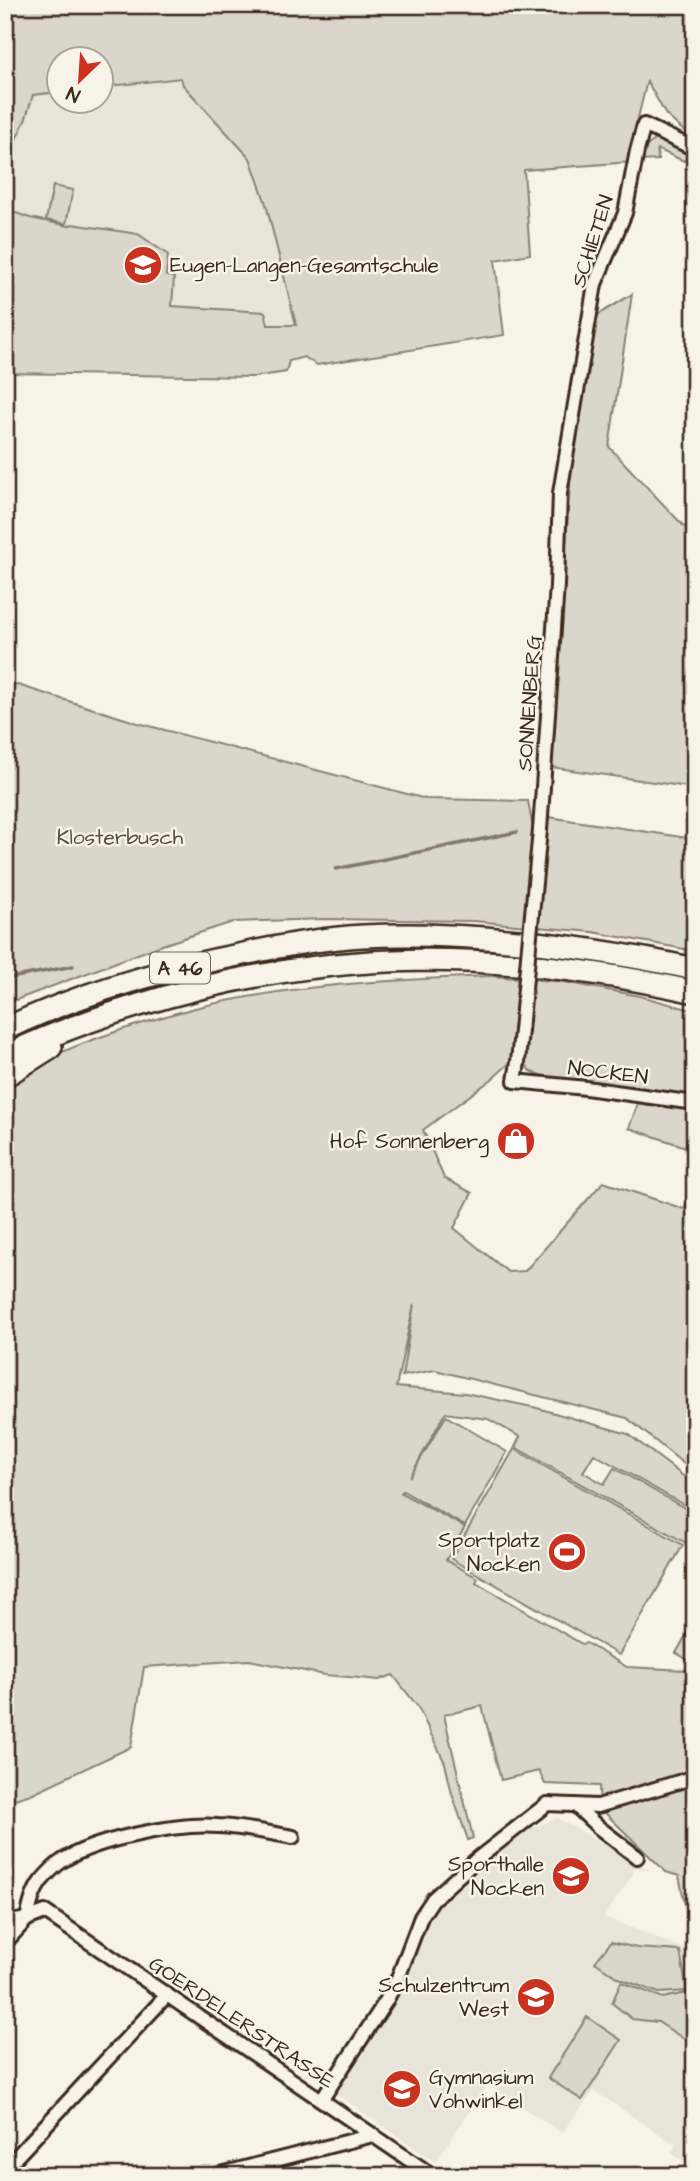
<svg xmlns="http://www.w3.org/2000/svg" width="700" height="2181" font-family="'Architects Daughter',sans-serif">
<rect width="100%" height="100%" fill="#f7f3e8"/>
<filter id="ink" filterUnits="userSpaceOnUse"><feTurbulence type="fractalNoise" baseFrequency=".0143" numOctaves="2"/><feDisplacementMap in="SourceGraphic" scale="14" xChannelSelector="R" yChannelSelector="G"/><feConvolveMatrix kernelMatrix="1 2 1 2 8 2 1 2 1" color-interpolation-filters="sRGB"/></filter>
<g filter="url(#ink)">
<!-- built -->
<g fill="#e9e4d9">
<polygon points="181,78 183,85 250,157 266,204 304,357 289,361 286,372 254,377 5,373 5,161 25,121 33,95 59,92 60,102 102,102 102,87"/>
<polygon points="558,1818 651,1871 633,1867 633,1874 604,1917 695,1953 695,1989 659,2005 695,2020 695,2169 671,2153 676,2145 594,2091 562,2133 488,2085 435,2162 332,2091 405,1984 428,1924 440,1906 522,1832"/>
</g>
<!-- green -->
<g fill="#dbd6cb" stroke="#8b8074" stroke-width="2">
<polygon points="5,5 695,5 695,141 666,115 647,81 637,122 631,162 524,170 530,254 495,260 504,335 317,365 304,357 289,361 286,372 254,377 5,373 5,209 30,218 69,226 72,224 138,234 168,255 166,276 174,277 172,306 265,312 268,325 296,325 266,204 250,158 183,85 181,78 102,87 102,60 60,60 59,92 33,95 25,121 5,161"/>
<polygon points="655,140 668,141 694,152 684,161 657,149 658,160 640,161 643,149"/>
<polygon points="53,186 73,190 66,224 46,220"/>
<polygon points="632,294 609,447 695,538 695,788 550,767 571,472 593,318"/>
<polygon points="5,681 138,723 426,799 528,801 533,829 545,831 548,817 695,839 695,951 593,932 474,921 326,919 233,922 159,946 5,1004"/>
<path d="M 491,976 L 564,982 L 640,996 L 695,1011 L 695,1097 L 549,1079 L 529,1070 L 525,1063 L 512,1061 L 492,1079 L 423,1130 L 444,1178 L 472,1193 L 454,1228 L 508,1272 L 525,1271 L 603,1182 L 684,1209 L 695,1188 L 695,1473 L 627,1418 L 435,1370 L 402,1376 L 414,1304 L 396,1387 L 465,1393 L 537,1408 L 628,1434 L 695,1485 L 695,1511 L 594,1454 L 583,1472 L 604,1484 L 614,1468 L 695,1514 L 695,1527 L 686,1543 L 515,1447 L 520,1437 L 488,1419 L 445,1413 L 410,1477 L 446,1416 L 507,1452 L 465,1526 L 403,1491 L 401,1493 L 465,1527 L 446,1560 L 478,1578 L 476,1582 L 582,1644 L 586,1643 L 627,1667 L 686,1670 L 695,1675 L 695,1951 L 679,1876 L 666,1872 L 600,1808 L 599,1786 L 545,1784 L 539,1771 L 501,1780 L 482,1706 L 444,1715 L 473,1838 L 468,1840 L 452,1794 L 445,1763 L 418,1707 L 393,1675 L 379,1680 L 349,1677 L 325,1675 L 249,1660 L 144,1667 L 131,1747 L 31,1794 L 5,1802 L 5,1087 C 39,1058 82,1043 124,1029 C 147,1022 171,1014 195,1008 C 292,984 392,980 491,976 Z"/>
<polygon points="639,1100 695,1109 695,1150 629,1128"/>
<polygon points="514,1449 683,1545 619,1655 451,1559"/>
<polygon points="695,1620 695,1664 676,1653"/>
<polygon points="611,1942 637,1948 680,1951 687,1991 659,1993 618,1978 595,1962"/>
<polygon points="621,1982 663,1998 695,1991 695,2046 658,2022 632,2019 612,2003"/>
<polygon points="587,2017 621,2040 582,2100 548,2078"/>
</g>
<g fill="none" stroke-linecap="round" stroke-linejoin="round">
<!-- stream -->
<g stroke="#84786c" stroke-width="3.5">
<polyline points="336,869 517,832"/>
<polyline points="5,979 73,966"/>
</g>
<!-- street casing -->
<g stroke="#3b2a1e" stroke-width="18">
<g id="street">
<polyline points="540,830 557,585 560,493 595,284 625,213 637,151 644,125 695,149"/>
<polyline points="518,1062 515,1081 586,1088 695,1103"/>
<polyline points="575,1805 598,1827 637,1857"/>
<path d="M 27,1919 C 30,1905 33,1891 42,1880 C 48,1873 55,1866 62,1861 C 96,1839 178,1823 218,1826 C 244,1827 268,1833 293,1837"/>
<polyline points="5,1923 27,1919 45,1912 433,2176"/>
<polyline points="5,1943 27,1919"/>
<polyline points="322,2099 386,2001 398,1978 421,1917 433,1899 476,1860 547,1804 598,1806 695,1777"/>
<polyline points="5,2169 167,1995"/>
<polyline points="213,2176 373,2135"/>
</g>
</g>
<!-- highway casing -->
<g stroke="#3b2a1e" stroke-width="26">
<g id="highway">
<path d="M 5,1029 C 82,992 165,969 248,953 C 286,945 324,938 363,936 C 475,931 586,946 695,969"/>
<path d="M 5,1056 C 49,1035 93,1019 139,1005 C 330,946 501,949 695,992"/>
<polyline points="5,1076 51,1047"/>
</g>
</g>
<!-- street -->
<use href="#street" stroke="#f7f3e8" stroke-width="12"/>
<!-- highway -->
<use href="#highway" stroke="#f7f3e8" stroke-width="21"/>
<!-- street-bridge casing -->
<g stroke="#3b2a1e" stroke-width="18" stroke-linecap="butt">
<polyline id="street-bridge" points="518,1062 540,830"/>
</g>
<!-- street-bridge -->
<use href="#street-bridge" stroke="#f7f3e8" stroke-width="12"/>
</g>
</g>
<!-- icons -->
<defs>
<g id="school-disc" transform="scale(2.0125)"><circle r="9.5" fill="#c8321e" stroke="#f7f3e8"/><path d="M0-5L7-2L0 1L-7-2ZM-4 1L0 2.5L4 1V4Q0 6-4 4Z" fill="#fff"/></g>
<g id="shop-disc" transform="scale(2.0125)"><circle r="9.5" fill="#c8321e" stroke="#f7f3e8"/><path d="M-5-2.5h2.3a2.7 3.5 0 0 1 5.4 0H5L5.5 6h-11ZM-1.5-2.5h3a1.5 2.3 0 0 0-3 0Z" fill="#fff"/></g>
<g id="stadium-disc" transform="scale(2.0125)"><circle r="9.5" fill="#c8321e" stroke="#f7f3e8"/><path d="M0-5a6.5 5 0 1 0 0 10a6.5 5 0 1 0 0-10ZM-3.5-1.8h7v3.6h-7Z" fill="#fff"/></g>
</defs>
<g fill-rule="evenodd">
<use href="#school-disc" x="143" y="265"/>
<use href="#shop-disc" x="516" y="1141"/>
<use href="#stadium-disc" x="567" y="1552"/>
<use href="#school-disc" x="571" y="1876"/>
<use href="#school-disc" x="536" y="1997"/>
<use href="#school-disc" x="402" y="2089"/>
</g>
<g text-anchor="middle" stroke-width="5" stroke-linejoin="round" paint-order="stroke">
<!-- shield labels -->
<rect fill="#f7f3e8" stroke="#73665b" stroke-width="2" x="150" y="952.5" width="60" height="31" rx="5"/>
<g font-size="19" font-weight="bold" fill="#3b2a1e">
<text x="180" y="975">A 46</text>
</g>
<!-- street labels -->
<g font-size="21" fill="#3b2a1e" stroke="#f7f3e8">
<text transform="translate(592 241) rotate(-72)" y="7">SCHIETEN</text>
<text transform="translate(529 703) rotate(-86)" y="7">SONNENBERG</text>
<text transform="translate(608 1072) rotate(7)" y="7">NOCKEN</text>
<text transform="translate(242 2022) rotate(34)" y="7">GOERDELERSTRASSE</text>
</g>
<!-- poi labels -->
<g font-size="21" fill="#3b2a1e" stroke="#f7f3e8" text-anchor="end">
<text x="170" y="272" text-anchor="start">Eugen-Langen-Gesamtschule</text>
<text x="489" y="1148">Hof Sonnenberg</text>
<text x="540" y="1547">Sportplatz<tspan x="540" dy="24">Nocken</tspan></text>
<text x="544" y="1871">Sporthalle<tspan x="544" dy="24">Nocken</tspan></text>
<text x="509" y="1992">Schulzentrum<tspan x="509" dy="24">West</tspan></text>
<text x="429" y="2084" text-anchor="start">Gymnasium<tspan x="429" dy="24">Vohwinkel</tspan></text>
</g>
<!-- park labels -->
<g font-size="21" fill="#5b4c41" stroke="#f7f3e8">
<text x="120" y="844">Klosterbusch</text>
</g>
</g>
<!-- margin -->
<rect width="700" height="2181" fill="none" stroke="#f7f3e8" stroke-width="28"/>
<rect x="14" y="14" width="672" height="2153" fill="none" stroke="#3b2a1e" stroke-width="2.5" filter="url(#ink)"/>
<!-- north arrow -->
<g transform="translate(80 80) rotate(205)"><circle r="33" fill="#f7f3e8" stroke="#aca397" stroke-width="2"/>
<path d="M0-5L12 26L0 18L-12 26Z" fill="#c8321e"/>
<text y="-10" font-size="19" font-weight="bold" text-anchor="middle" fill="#3b2a1e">N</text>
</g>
</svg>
